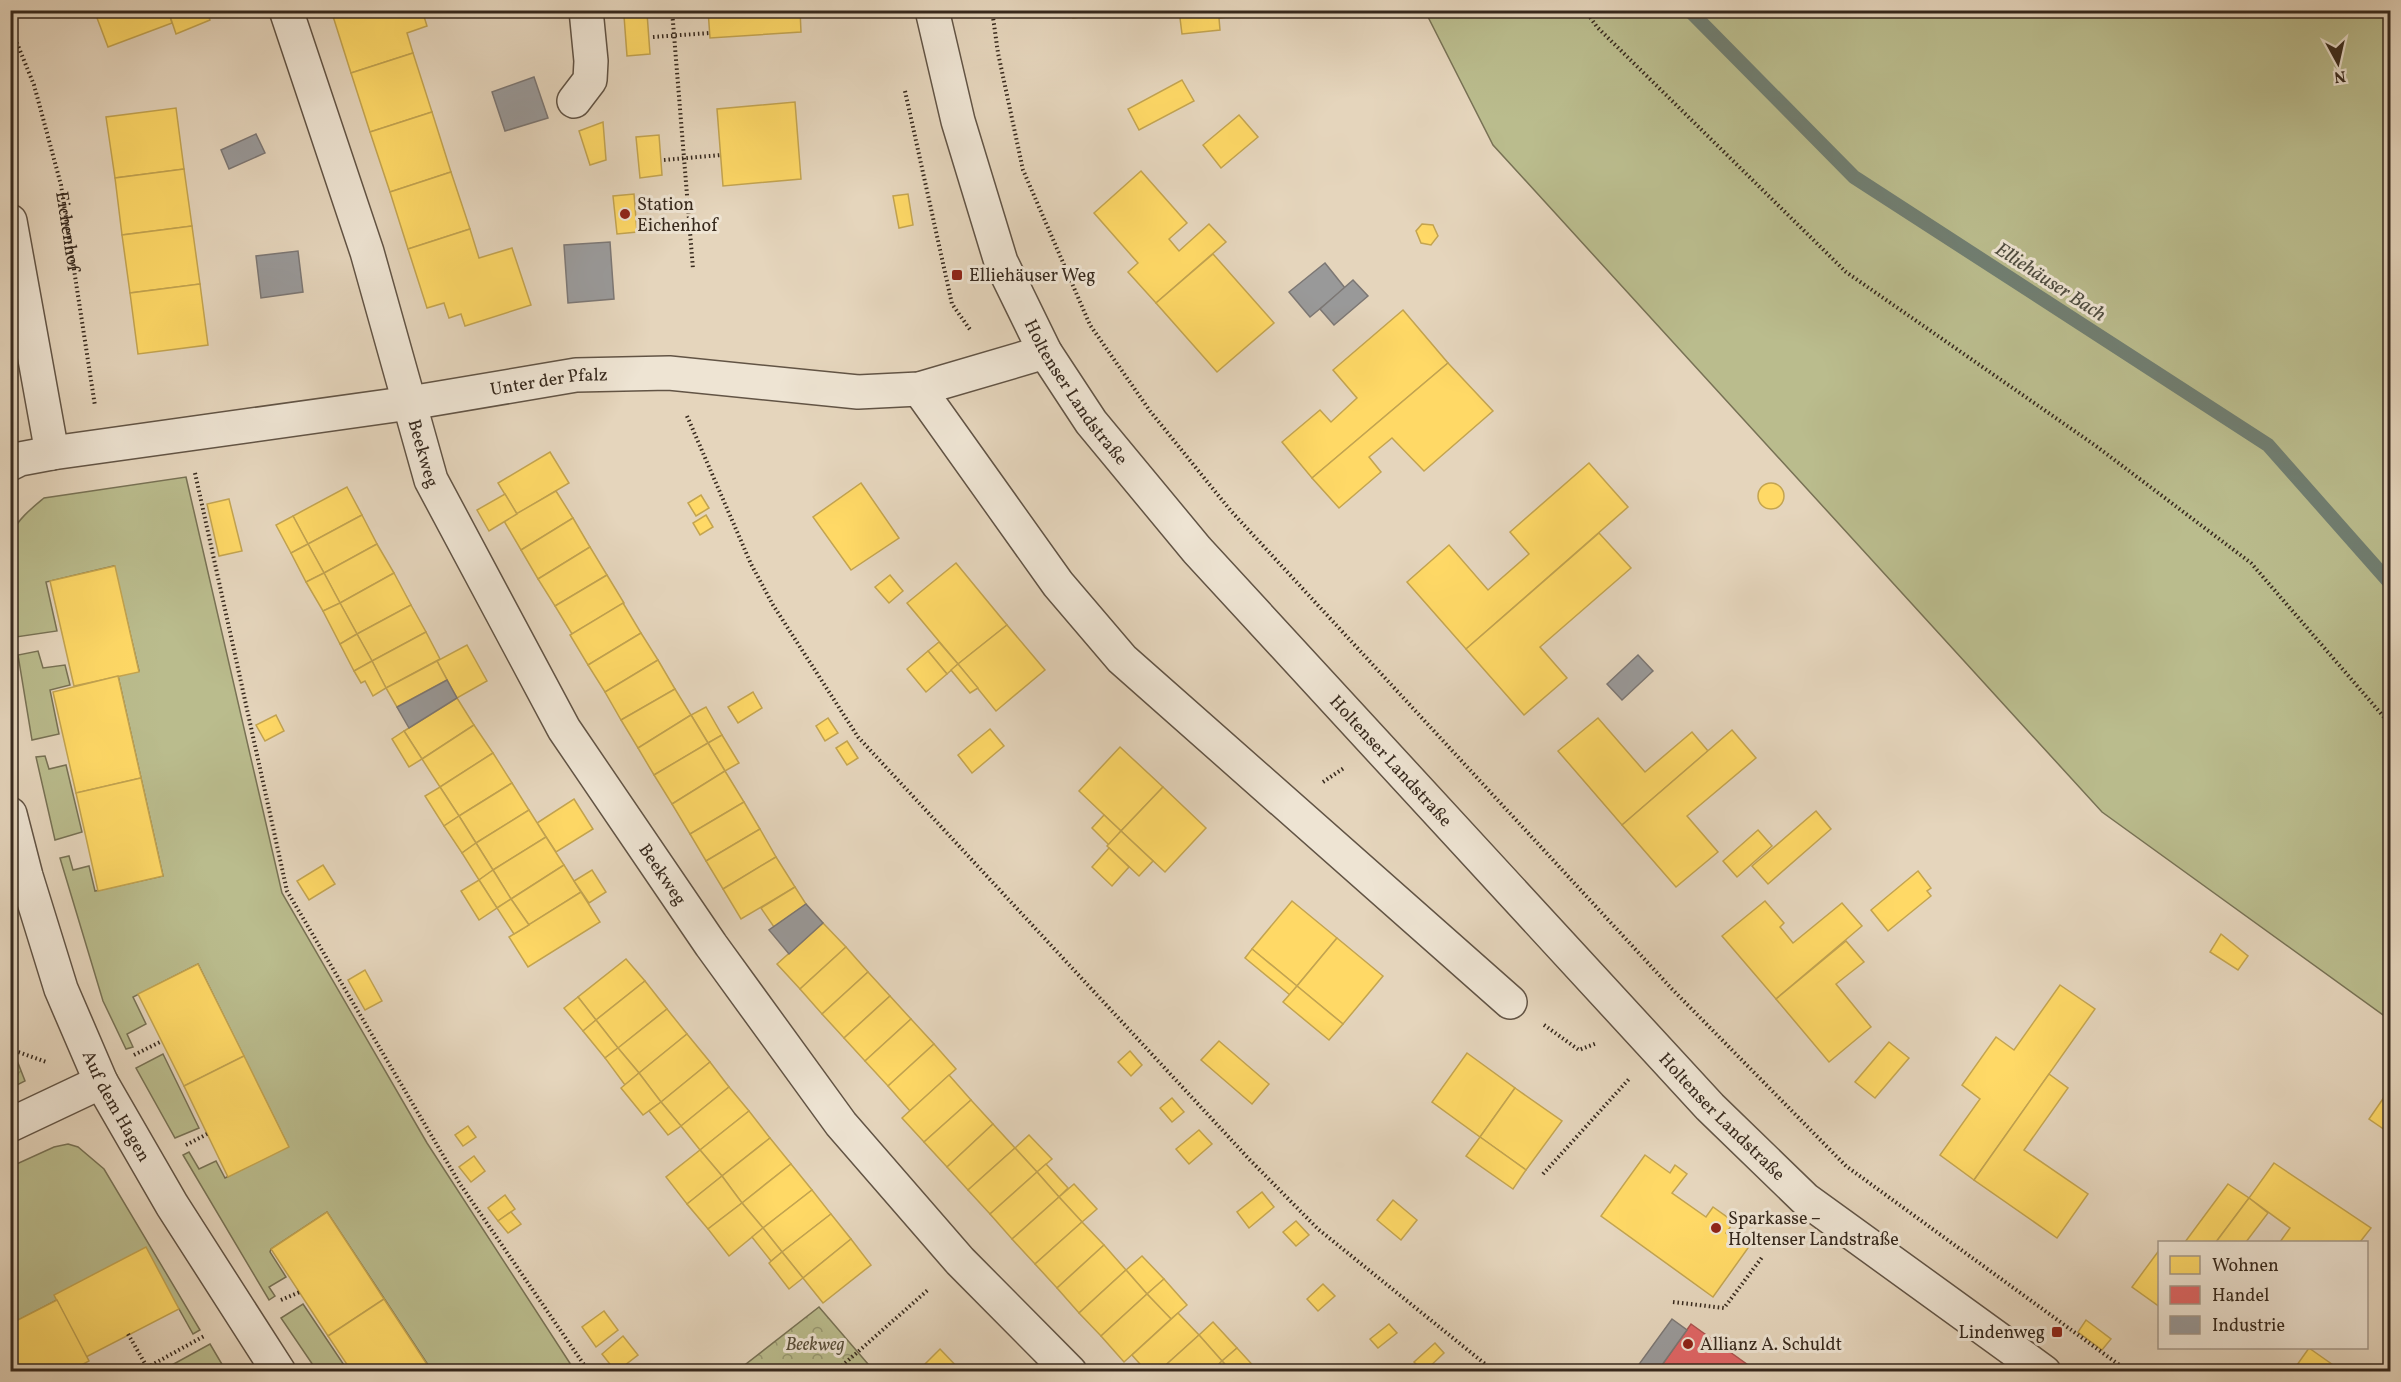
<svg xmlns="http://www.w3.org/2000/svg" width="2401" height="1382" font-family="Vollkorn,serif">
<defs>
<pattern id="park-crowns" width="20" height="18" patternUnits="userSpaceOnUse" patternTransform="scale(1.5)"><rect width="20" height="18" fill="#babc8d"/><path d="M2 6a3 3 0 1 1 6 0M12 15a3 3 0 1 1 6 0" fill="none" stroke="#989973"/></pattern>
</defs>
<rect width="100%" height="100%" fill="#e5d5bc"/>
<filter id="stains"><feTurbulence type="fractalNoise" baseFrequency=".00333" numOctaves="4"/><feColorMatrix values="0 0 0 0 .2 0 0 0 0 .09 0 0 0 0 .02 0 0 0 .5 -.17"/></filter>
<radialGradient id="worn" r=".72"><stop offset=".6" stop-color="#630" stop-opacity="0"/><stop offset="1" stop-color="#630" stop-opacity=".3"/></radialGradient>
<!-- grass -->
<g fill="#babc8d" stroke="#787255" stroke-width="1.5">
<polygon points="1425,11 2390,11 2390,1020 2102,812 1493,145"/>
<path d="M 186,477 L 282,893 L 427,1143 L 575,1371 L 432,1371 L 327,1212 L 271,1249 L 270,1252 L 286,1277 L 269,1287 L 275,1296 L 269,1300 L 183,1155 L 189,1152 L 199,1169 L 216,1161 L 225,1178 L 288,1146 L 198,964 L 133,997 L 146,1024 L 127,1034 L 133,1047 L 126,1049 L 103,1001 L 60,858 L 69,856 L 73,870 L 89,866 L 95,891 L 163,876 L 118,676 L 139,671 L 114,566 L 46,582 L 57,631 L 16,637 C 13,619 5,547 12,533 C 18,519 32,508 44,498 Z"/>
<polygon points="38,651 43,668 65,665 70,685 50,690 59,734 32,740 18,655"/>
<polygon points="45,756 49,769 66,765 82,832 55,840 36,757"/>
<polygon points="163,1054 199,1128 175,1138 136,1068"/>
<polygon points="68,1144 78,1147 104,1169 200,1330 193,1334 179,1309 57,1300 11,1324 10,1167 54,1147"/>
<polygon points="303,1304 348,1371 317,1371 281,1318"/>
<polygon points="210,1344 226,1371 161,1371"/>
</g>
<!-- park -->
<g fill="url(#park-crowns)" stroke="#787255" stroke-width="1.5">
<polygon points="11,1045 25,1081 11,1088 10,1088"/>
<polygon points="819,1307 874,1371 737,1371"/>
</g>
<!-- homes -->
<g fill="#ffd966" stroke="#c3a450" stroke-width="1.5">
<polygon points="94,10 168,10 172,23 108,47"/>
<polygon points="168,10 207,10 210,20 176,34"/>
<polygon points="331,10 422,10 427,26 407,33 413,53 351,73"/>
<polygon points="708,10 800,10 801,32 710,38"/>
<polygon points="1072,10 1139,10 1073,18"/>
<polygon points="1179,10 1246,10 1246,15 1219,18 1220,30 1182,34"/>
<polygon points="647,13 650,54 627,56 624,16"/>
<polygon points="413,53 432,112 370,132 351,73"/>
<polygon points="1182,80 1194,101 1139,130 1128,109"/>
<polygon points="795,102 801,179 723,186 717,109"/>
<polygon points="176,108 184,169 115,178 106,117"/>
<polygon points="432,112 451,172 390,192 370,132"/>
<polygon points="1239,115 1258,137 1221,168 1203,145"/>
<polygon points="603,122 606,160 590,165 579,131"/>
<polygon points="659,135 662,175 640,178 636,137"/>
<polygon points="184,169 192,226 122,235 115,178"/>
<polygon points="1141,171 1187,223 1169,239 1179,251 1209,224 1226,242 1156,303 1128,272 1138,263 1094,213"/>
<polygon points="451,172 470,229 408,249 390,192"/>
<polygon points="634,194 637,232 617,234 613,196"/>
<polygon points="908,194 913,225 899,228 893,196"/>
<polygon points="1422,224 1433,225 1438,236 1431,245 1421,243 1416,231"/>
<polygon points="192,226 200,284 130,293 122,235"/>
<polygon points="470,229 479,258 512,248 531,305 465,326 461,314 449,318 444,303 427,308 408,249"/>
<polygon points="1213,254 1274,323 1217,372 1156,303"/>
<polygon points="200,284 208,345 138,354 130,293"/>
<polygon points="1403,310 1448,363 1312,478 1282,442 1320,410 1331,422 1357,398 1333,370"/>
<polygon points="1448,363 1493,411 1424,471 1392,438 1369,457 1381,472 1339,508 1312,478"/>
<polygon points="550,452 569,483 517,514 498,483"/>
<polygon points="1589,463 1628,507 1466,649 1407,582 1449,545 1488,590 1529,554 1510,532"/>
<circle cx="1771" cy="496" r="13"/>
<polygon points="861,483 899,538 851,570 813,517"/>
<polygon points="347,487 362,515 308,544 293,516"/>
<polygon points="556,491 573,518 521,550 504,521"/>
<polygon points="505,494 517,514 489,531 477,510"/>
<polygon points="701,495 709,508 696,516 688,503"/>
<polygon points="229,499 242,551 219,556 207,504"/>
<polygon points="362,515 377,544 324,573 308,544"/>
<polygon points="706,515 713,527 700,535 693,523"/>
<polygon points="293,516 308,544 291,553 276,525"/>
<polygon points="573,518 590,547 538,579 521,550"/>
<polygon points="1599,533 1631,568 1540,647 1567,678 1524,715 1466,649"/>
<polygon points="308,544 324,573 306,582 291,553"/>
<polygon points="377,544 394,573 340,603 324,573"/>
<polygon points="590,547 607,575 555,606 538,579"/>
<polygon points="956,563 1007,625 958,664 907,603"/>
<polygon points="115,566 139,672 74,686 50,581"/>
<polygon points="324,573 340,603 323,611 306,582"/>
<polygon points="394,573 411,605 357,634 340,603"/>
<polygon points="607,575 624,603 572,634 555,606"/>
<polygon points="890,575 903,591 889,603 875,587"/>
<polygon points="340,603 357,634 340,644 323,611"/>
<polygon points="623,603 641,633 588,665 570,635"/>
<polygon points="411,605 426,632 372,661 357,634"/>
<polygon points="1007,625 1045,670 996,711 958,664"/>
<polygon points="426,632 440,659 386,688 372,661"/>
<polygon points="641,633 658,660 605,692 588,665"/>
<polygon points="357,634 372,661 354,671 340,644"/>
<polygon points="939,642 958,664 947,674 928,651"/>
<polygon points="467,645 487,681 457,698 437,661"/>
<polygon points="928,651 947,674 926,692 907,669"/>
<polygon points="658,660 675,689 621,720 605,692"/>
<polygon points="372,661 386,688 373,696 365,681 361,683 354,671"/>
<polygon points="437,661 447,680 397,707 386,688"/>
<polygon points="958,664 978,688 970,693 951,670"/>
<polygon points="118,676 141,778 76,793 53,692"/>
<polygon points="675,689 691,715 638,748 621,720"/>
<polygon points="753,692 762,708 738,723 728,707"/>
<polygon points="457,698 474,725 422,759 404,731"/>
<polygon points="706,707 722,735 708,743 691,715"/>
<polygon points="276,715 284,731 265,741 256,725"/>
<polygon points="691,715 708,743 654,775 638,748"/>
<polygon points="828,718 838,733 825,741 816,726"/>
<polygon points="1598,718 1645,772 1692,732 1708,751 1622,825 1558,751"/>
<polygon points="474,725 493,753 440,787 422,759"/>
<polygon points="990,729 1004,746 972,773 958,755"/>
<polygon points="1732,730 1756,758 1687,816 1718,852 1676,887 1622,825"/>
<polygon points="404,731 422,759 409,767 392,739"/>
<polygon points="722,735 739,763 725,771 708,743"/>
<polygon points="847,741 858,758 847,765 836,748"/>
<polygon points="708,743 725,771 672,804 654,775"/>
<polygon points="1120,747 1163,787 1121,831 1079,791"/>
<polygon points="493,753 512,783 459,816 440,787"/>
<polygon points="725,771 744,802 690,834 672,804"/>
<polygon points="141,778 163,876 98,891 76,793"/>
<polygon points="512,783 529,810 476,843 459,816"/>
<polygon points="440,787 459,816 444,826 425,796"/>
<polygon points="1163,787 1206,828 1165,872 1121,831"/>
<polygon points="574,799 593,829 556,852 537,823"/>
<polygon points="744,802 760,829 706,861 690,834"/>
<polygon points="529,810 546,837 493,870 476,843"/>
<polygon points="1816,811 1831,829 1768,884 1752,866"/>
<polygon points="1104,815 1121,831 1109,845 1092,828"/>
<polygon points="459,816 476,843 462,853 444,826"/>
<polygon points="760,829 776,857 723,889 706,861"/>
<polygon points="1758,830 1772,846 1737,877 1723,861"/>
<polygon points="1121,831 1153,861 1139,876 1107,846"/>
<polygon points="546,837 564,865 511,899 493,870"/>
<polygon points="476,843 493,870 479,880 462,853"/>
<polygon points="1109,848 1129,867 1112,886 1092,867"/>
<polygon points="776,857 795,887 741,919 723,889"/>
<polygon points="323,865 335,884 309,900 297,881"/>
<polygon points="564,865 581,892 529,925 511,899"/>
<polygon points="493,870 511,899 497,908 479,880"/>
<polygon points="592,870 606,892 589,903 574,881"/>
<polygon points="1918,871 1931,888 1927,891 1931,896 1888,931 1871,910"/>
<polygon points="479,880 497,908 479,920 461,891"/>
<polygon points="795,887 806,904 774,927 761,908"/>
<polygon points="581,892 600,922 528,967 509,937"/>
<polygon points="511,899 529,925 514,934 497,908"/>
<polygon points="1292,901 1337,938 1297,986 1252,949"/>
<polygon points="1765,901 1784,923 1780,927 1793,943 1842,903 1862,926 1776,999 1722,936"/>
<polygon points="823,923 846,947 800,989 777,964"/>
<polygon points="2221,934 2248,956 2238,970 2210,952"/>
<polygon points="1337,938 1383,976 1343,1024 1297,986"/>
<polygon points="1846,941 1864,962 1836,984 1871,1027 1829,1062 1776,999"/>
<polygon points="846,947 868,972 822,1014 800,989"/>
<polygon points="1252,949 1297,986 1290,995 1245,958"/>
<polygon points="626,959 645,981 596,1020 578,997"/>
<polygon points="198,964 244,1056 184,1086 138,994"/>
<polygon points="365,970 382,1001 365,1010 348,980"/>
<polygon points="868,972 890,996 844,1038 822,1014"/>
<polygon points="645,981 667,1009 618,1048 596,1020"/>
<polygon points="2060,985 2095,1009 1974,1180 1940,1155 1980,1099 1962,1085 1996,1037 2014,1050"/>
<polygon points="1297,986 1343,1024 1329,1040 1283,1002"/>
<polygon points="890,996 911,1019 865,1061 844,1038"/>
<polygon points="578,997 596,1020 583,1031 564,1008"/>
<polygon points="667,1009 687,1034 639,1073 618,1048"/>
<polygon points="911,1019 934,1044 888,1086 865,1061"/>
<polygon points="596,1020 618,1048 605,1058 583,1031"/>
<polygon points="687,1034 710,1062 661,1102 639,1073"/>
<polygon points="1219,1041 1269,1084 1252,1104 1201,1060"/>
<polygon points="1889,1042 1909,1058 1875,1098 1855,1082"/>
<polygon points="934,1044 956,1069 910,1111 888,1086"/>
<polygon points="618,1048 639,1073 625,1085 605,1058"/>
<polygon points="1130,1051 1142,1065 1131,1076 1118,1062"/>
<polygon points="1467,1053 1515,1088 1480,1137 1432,1102"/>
<polygon points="244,1056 289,1147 228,1177 184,1086"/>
<polygon points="710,1062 729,1087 681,1126 661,1102"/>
<polygon points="639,1073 661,1102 643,1115 621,1088"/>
<polygon points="2049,1074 2068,1088 2024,1150 2088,1194 2057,1238 1974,1180"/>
<polygon points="949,1075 971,1100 924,1142 902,1118"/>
<polygon points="729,1087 749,1111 700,1150 681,1126"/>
<polygon points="1515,1088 1562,1121 1526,1170 1480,1137"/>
<polygon points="2387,1093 2390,1096 2390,1123 2385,1130 2369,1119"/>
<polygon points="1172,1098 1184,1112 1172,1122 1160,1108"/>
<polygon points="971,1100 993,1124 947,1167 924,1142"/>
<polygon points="661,1102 681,1126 668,1135 649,1111"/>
<polygon points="749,1111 770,1138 722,1176 700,1150"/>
<polygon points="993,1124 1015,1148 968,1190 947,1167"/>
<polygon points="468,1126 476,1137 463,1146 455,1135"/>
<polygon points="1199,1130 1212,1144 1189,1164 1176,1149"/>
<polygon points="1029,1135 1052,1159 1037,1172 1015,1148"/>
<polygon points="1480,1137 1526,1170 1513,1189 1466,1156"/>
<polygon points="770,1138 791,1164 742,1203 722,1176"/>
<polygon points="1015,1148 1037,1172 990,1214 968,1190"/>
<polygon points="700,1150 722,1176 687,1204 666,1177"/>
<polygon points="1645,1155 1670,1173 1675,1165 1687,1174 1672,1193 1706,1217 1713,1207 1734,1222 1726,1233 1748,1248 1713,1297 1601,1216"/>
<polygon points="474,1156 485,1171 471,1182 459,1167"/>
<polygon points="2274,1163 2371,1228 2360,1242 2280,1242 2290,1228 2249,1198"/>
<polygon points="791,1164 812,1190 763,1228 742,1203"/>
<polygon points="1046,1164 1068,1188 1059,1197 1037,1172"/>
<polygon points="1037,1172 1059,1197 1012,1239 990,1214"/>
<polygon points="722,1176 742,1203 708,1229 687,1204"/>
<polygon points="1074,1184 1097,1209 1082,1222 1059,1197"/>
<polygon points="2228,1184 2249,1198 2216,1242 2185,1242"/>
<polygon points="812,1190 831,1214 782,1252 763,1228"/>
<polygon points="1262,1192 1274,1207 1249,1228 1237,1212"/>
<polygon points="505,1195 515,1209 498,1221 488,1208"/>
<polygon points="1059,1197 1082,1222 1035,1264 1012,1239"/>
<polygon points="2249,1198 2268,1213 2246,1242 2216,1242"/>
<polygon points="1393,1200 1417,1220 1401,1240 1377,1220"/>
<polygon points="742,1203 763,1228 729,1256 708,1229"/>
<polygon points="327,1212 384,1299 328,1336 271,1249"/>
<polygon points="511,1212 521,1224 508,1233 498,1221"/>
<polygon points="831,1214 851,1239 803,1278 782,1252"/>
<polygon points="1296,1221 1309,1235 1296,1246 1283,1232"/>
<polygon points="1082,1222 1104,1245 1057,1288 1035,1264"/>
<polygon points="763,1228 782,1252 771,1261 752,1237"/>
<polygon points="851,1239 871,1265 823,1303 803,1278"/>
<polygon points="1104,1245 1126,1270 1079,1313 1057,1288"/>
<polygon points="146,1247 179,1309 86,1357 54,1295"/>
<polygon points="2160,1249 2160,1307 2132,1287"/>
<polygon points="782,1252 803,1278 789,1289 769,1263"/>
<polygon points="1142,1256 1164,1279 1147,1294 1126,1270"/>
<polygon points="1126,1270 1147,1294 1101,1336 1079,1313"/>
<polygon points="1164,1279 1187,1305 1171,1319 1147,1294"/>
<polygon points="1323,1284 1335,1296 1318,1311 1307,1299"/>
<polygon points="1147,1294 1171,1319 1124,1362 1101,1336"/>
<polygon points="384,1299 432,1372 352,1372 328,1336"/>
<polygon points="57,1300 89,1361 69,1372 10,1372 10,1324"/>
<polygon points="604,1311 618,1330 596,1347 582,1327"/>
<polygon points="1178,1313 1199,1335 1158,1372 1147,1372 1132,1355"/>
<polygon points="2086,1320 2111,1339 2102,1350 2078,1332"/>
<polygon points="1213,1322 1237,1348 1222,1361 1199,1335"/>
<polygon points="1389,1324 1397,1333 1378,1348 1370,1339"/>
<polygon points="1199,1335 1222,1361 1211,1372 1158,1372"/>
<polygon points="623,1336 638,1355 616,1372 602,1354"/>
<polygon points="1435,1343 1444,1353 1424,1372 1414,1362"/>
<polygon points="1237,1348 1258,1371 1258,1372 1232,1372 1222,1361"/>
<polygon points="2309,1348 2343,1372 2292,1372"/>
<polygon points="940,1349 962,1372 917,1372"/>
<polygon points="2390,1354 2390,1372 2378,1372"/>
<polygon points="1222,1361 1232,1372 1211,1372"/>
</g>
<!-- shops -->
<polygon fill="#e06666" stroke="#ad5450" stroke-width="1.5" points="1691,1324 1755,1370 1754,1372 1657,1372"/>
<!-- industry -->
<g fill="#999" stroke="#7c7774" stroke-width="1.5">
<polygon points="534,77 548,118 505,131 492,92"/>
<polygon points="256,134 265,153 229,169 221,150"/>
<polygon points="610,242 614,299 568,303 564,245"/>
<polygon points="298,251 303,292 261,298 256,256"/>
<polygon points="1325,263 1345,288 1310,317 1289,292"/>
<polygon points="1353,280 1368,296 1334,325 1320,309"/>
<polygon points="1638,655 1653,671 1622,700 1607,684"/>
<polygon points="447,680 457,698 409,728 397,707"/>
<polygon points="806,904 823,923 789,954 769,930"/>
<polygon points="1672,1319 1687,1330 1657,1372 1643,1372 1637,1367"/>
</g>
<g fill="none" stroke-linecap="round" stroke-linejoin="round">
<!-- stream -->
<polyline stroke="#717f72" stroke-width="14" points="1689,10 1854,177 2268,445 2390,583"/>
<!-- minor casing -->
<g stroke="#625445" stroke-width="36">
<g id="minor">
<path id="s2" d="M 286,10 L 367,252 L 431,480 L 564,729 L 711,945 L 841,1124 L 960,1261 L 1070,1372"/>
<path id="s3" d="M 932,10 L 958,121 L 1001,262 L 1045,352 L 1091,422 L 1197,550 L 1710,1107 L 1805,1199 L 2044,1372"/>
<polyline points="574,101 590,80 591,61 586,10"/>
<polyline points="10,221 52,453"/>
<polyline points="919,389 1058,584 1122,659 1510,1002"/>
<path id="s4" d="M 10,464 L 20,459 L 52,453 L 410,403 L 576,375 L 669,373 L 858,392 L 919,389 L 1045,352"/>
<path id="s5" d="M 10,814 L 26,876 L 61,989 L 101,1082 L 172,1205 L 279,1372"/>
<polyline points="10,1125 101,1082"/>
</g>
</g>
<!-- path -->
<g stroke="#37291d" stroke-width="4" stroke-dasharray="1.5 3" stroke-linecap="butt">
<polyline points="672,10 693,269"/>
<polyline points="992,10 998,53 1023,170 1090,325 1150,411 1231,511 1672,989 1846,1166 2129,1372"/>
<polyline points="1585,10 1597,27 1846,272 2096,446 2251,563 2390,724"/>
<path id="s1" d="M 10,26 L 34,85 L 61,185 L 95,406"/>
<polyline points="653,37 710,33"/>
<polyline points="905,91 952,304 971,331"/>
<polyline points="664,160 721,155"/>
<polyline points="687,416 751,564 773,605 858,737 1249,1159 1318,1229 1495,1372"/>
<polyline points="195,473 287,891 460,1184 589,1372"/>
<polyline points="1323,782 1344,768"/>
<polyline points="1544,1025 1579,1050 1597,1043"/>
<polyline points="10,1049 46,1062"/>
<polyline points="134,1055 162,1041"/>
<polyline points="186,1145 207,1134"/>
<polyline points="1543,1174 1629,1079"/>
<polyline points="281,1300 300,1292"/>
<polyline points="1673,1302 1724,1308 1763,1256"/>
<polyline points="128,1334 147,1367"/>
<polyline points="139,1372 206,1335"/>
<polyline points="835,1372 929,1289"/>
</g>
<!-- minor -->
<use href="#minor" stroke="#eee4d3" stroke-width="33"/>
</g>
<!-- markers -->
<g fill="#8f2418" stroke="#eee4d3" stroke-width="2">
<circle cx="625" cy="214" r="6"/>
<rect x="951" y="269" width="12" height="12" rx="3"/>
<circle cx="1716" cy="1228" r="6"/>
<rect x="2051" y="1326" width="12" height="12" rx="3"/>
<circle cx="1688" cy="1344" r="6"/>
</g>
<g text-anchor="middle" stroke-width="6" stroke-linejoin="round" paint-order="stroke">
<!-- poi labels -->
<g font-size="18" fill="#37291d" stroke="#eee4d3" text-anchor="start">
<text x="637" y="210">Station<tspan x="637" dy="21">Eichenhof</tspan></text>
<text x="969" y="281">Elliehäuser Weg</text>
<text x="1728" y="1224">Sparkasse –<tspan x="1728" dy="21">Holtenser Landstraße</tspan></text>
<text x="2045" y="1338" text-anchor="end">Lindenweg</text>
<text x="1700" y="1350">Allianz A. Schuldt</text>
</g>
<!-- street labels -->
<g font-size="18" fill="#37291d" stroke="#eee4d3">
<text dy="6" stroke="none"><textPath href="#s1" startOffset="214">Eichenhof</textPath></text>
<text dy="6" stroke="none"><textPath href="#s4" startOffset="546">Unter der Pfalz</textPath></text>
<text dy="6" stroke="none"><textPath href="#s3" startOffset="412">Holtenser Landstraße</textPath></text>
<text dy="6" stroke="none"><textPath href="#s2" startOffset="464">Beekweg</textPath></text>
<text dy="6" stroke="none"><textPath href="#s3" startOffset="898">Holtenser Landstraße</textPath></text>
<text dy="6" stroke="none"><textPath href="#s2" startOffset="950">Beekweg</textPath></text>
<text dy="6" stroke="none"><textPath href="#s5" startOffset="312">Auf dem Hagen</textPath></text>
<text dy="6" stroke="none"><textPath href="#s3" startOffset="1384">Holtenser Landstraße</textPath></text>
</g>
<!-- park labels -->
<g font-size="18" font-style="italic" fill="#584e39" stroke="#eee4d3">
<text x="815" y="1350">Beekweg</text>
</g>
<!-- water labels -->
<g font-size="20" font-style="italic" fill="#4f4d40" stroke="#eee4d3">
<text transform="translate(2051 281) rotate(33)" y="7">Elliehäuser Bach</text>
</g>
</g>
<!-- margin -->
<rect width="2401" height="1382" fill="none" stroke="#e5d5bc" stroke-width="36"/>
<rect x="12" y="12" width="2377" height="1358" fill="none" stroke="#37291d" stroke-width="3"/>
<rect x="18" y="18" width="2365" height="1346" fill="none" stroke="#37291d" stroke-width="1.5"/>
<!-- legend -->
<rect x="2158" y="1241" width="210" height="108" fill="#eee4d3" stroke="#a5998a" stroke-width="1.5"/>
<rect x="2170" y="1256" width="30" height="18" fill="#ffd966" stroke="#a5998a" stroke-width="1.5"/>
<text x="2212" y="1271" font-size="18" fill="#37291d">Wohnen</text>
<rect x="2170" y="1286" width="30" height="18" fill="#e06666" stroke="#a5998a" stroke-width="1.5"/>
<text x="2212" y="1301" font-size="18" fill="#37291d">Handel</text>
<rect x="2170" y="1316" width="30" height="18" fill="#999999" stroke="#a5998a" stroke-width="1.5"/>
<text x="2212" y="1331" font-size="18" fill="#37291d">Industrie</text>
<!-- north arrow -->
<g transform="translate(2338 63) rotate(172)" stroke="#eee4d3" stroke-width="4.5" paint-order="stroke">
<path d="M0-4.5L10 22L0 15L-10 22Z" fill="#37291d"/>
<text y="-9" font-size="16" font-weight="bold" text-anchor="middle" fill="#37291d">N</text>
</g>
<rect width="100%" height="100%" filter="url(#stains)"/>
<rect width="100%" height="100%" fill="url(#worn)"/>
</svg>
